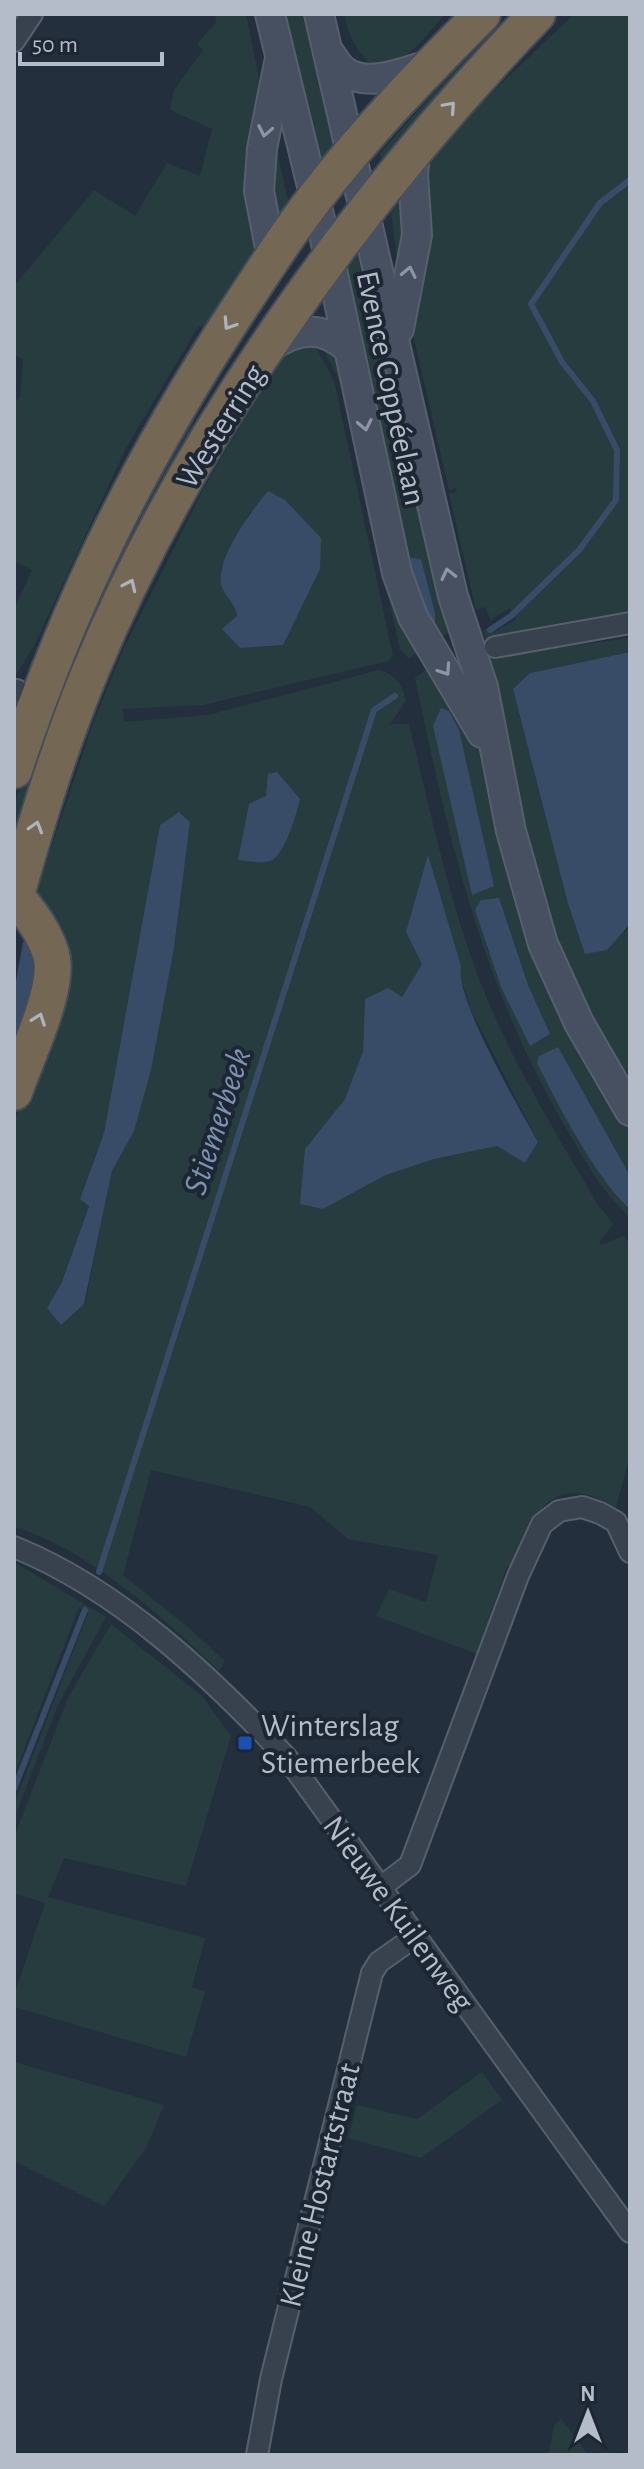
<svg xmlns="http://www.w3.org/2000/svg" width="644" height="2469" font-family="'Alegreya Sans',sans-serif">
<rect width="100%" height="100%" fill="#242f3e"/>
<!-- green -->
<g fill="#263c3f" fill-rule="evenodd">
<polygon points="215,14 246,14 262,94 259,245 255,258 212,324 198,327 126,448 33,648 14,678 14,610 32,570 14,561 14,402 20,398 23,359 14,356 14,286 94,190 135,216 167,163 200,176 212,129 170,110 174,90 203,50 197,44 216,23"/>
<polygon points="286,14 304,14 333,146 332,155 326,161 317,152"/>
<path d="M 344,14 L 445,14 C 422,39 408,66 372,66 C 357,51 347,34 344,14 Z"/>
<polygon points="511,14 520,14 383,167 380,153 461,62"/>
<polygon points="574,14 630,14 630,613 593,619 592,623 486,639 483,631 488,628 491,633 516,620 510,608 491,620 485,607 476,610 449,494 457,492 456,488 449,490 408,313 420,170 470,101 485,99"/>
<polygon points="273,135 290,209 273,225"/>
<polygon points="399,185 409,205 400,279 389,199"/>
<polygon points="358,250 403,451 423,500 455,628 435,642 412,601 339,270"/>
<polygon points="267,283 270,294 196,415 181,456 60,710 44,709 131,522"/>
<path d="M 287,345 L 315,346 L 334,380 L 393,656 L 388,661 L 203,705 L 123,709 L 124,722 L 208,715 L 379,670 C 397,675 402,684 406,701 L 390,724 L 409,724 C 432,817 451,912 488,1001 C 518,1072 559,1138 598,1205 L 613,1224 L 599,1242 L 601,1245 L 623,1236 L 630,1244 L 630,1455 L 616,1507 C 551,1470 532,1513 513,1568 L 507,1566 L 477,1654 L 376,1616 L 389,1589 L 426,1602 L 438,1555 L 348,1539 L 310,1507 L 151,1470 L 123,1575 L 189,1628 L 225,1661 L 219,1671 C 165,1619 87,1548 14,1527 L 14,1122 L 59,977 L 33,903 L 37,881 L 41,878 L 93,723 L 123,650 L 204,488 ZM 251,511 L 283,645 L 240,648 L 236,608 L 222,586 L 221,569 ZM 179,812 L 190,822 L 174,948 L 134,1131 L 112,1171 L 85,1304 L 47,1308 L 62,1282 L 89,1206 L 80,1199 L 104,1133 L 160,825 ZM 422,964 L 460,975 L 470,1008 L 538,1142 L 525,1163 L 497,1146 L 434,1159 L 386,1175 L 323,1209 L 305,1149 L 345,1099 L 363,1051 L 365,1000 L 402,997 Z"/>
<polygon points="329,345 341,360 424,650 408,658 400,649 340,381 321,346"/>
<polygon points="630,638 630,652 530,673 513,689 567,900 625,933 630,924 630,1090 587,1016 539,901 481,646 491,647 495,656"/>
<path d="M 433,664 L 469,718 L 483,757 L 569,1026 L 630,1131 L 630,1217 C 600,1191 583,1157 563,1123 C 481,981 448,837 415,678 Z"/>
<polygon points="38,727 55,727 14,856 14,807"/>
<polygon points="14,1562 106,1617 58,1705 14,1819 14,1804 88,1613 79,1607 14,1776"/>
<polygon points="111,1624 202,1696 231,1736 186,1886 64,1858 48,1897 205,1938 192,1987 205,1992 186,2057 14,2007 14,1995 45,1903 14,1893 14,1837 68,1698"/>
<polygon points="14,2062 164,2105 146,2148 104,2206 14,2161"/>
<polygon points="482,2072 502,2100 421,2158 348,2138 357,2105 417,2119"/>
<polygon points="561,2419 588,2455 549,2455 554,2425"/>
</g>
<!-- water -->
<g fill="#394c67">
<path d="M 268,491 L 285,500 L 321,538 L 320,569 L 283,645 L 240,648 L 222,629 L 237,616 C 236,604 226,598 222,587 C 213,562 252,510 268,491 Z"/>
<polygon points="412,558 421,559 435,613 435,621 431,625 407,561"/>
<polygon points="630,652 630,924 607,950 585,954 567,900 513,689 530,673"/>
<polygon points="441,708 449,711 459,730 494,886 472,895 433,726"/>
<path d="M 277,772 L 300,799 C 297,813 284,857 270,861 C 262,864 248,861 238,860 L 249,804 L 266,796 L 268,774 Z"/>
<polygon points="179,812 190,822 174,948 151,1070 134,1131 112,1171 84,1304 61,1325 47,1308 62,1282 89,1206 80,1199 104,1133 160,825"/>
<path d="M 428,855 L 461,966 C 455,1000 519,1107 538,1142 L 525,1163 L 497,1146 L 434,1159 L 386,1175 L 323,1209 L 300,1204 L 305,1149 L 345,1099 L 363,1051 L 365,999 L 388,988 L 402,997 L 422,964 L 406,932 Z"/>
<polygon points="499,898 528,985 550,1034 530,1046 501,987 475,910 481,900"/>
<polygon points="30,939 41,972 14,1059 14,992 23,942"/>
<path d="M 558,1047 L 630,1176 L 630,1209 C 597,1181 557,1103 537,1063 L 539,1056 Z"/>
</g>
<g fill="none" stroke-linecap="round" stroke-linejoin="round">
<!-- stream -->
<g stroke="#394c67" stroke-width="6">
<polyline points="490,630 511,616 579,550 616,500 617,450 593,401 562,362 531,304 600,203 630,180"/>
<polyline points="99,1572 374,710 395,696"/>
<polyline points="14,1789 85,1610"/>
</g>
<!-- street casing -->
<g stroke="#565f6c" stroke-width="24">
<g id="street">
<polyline points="14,41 32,14"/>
<polyline points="495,647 630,623"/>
<polyline points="14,692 17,690"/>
<path d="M 14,1547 C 120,1590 210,1676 287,1758 L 630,2232"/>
<polyline points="381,1887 410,1865 518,1576 542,1524 559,1511 582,1507 600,1513 616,1522 630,1552"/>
<polyline points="257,2455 271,2379 372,1973 379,1962 416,1936"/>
</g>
</g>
<!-- secondary casing -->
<g stroke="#565f6c" stroke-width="32">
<g id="secondary">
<polyline points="270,14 330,260 397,573 413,617 482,733"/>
<polyline points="319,14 453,596 483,687 511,831 543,944 579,1023 630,1111"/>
<path d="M 328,51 C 333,57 338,67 344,71 C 369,89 406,71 432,64"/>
<polyline points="272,258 259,191 262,149 279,63"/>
<polyline points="399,329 417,235 413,174 416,145"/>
<path d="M 270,347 C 298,328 322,325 349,349"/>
</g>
</g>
<!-- highway casing -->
<g stroke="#434c59" stroke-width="40">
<g id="highway">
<path d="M 14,770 C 68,604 141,459 236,313 C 262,274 286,235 315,198 C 365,133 424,72 482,14"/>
<path d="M 14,902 C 36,824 59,747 90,672 C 188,433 359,199 537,14"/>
<path d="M 14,1092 C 25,1059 61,986 51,954 C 44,931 30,914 16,896"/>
</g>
</g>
<!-- street -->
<use href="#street" stroke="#38414e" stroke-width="20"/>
<!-- secondary -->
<use href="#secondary" stroke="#465061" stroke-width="28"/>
<!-- highway -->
<use href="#highway" stroke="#746855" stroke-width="36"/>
</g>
<!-- one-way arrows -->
<defs><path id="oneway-chevron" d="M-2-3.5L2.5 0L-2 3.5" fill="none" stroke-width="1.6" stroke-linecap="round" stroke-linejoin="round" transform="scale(2)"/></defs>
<g stroke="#aeb4bd">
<use href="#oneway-chevron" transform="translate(450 107) rotate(-48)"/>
<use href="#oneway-chevron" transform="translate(229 324) rotate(123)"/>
<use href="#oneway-chevron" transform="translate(130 585) rotate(-65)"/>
<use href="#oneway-chevron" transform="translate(36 827) rotate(-73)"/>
<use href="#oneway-chevron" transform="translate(39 1019) rotate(-70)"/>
</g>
<g stroke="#8e96a5">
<use href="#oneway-chevron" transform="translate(265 131) rotate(101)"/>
<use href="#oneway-chevron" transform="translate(409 272) rotate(-78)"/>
<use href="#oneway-chevron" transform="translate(365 425) rotate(78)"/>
<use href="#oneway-chevron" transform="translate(448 574) rotate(-103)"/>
<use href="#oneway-chevron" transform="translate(445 670) rotate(56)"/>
</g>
<!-- markers -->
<rect fill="#1a4fb4" stroke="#1d2633" stroke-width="3" x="237" y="1735" width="16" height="16" rx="4"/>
<g text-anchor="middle" stroke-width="8" stroke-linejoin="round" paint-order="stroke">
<!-- street labels -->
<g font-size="32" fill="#b4bcc9" stroke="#1d2633">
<text transform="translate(392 388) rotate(78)" y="11">Evence Coppéelaan</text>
<text transform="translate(220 426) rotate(-58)" y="11">Westerring</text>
<text transform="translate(399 1913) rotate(54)" y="11">Nieuwe Kuilenweg</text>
<text transform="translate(319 2185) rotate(-76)" y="11">Kleine Hostartstraat</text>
</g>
<!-- poi labels -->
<g font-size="32" fill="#b4bcc9" stroke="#1d2633" text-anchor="start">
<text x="261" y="1736">Winterslag<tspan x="261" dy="37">Stiemerbeek</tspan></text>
</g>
<!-- water labels -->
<g font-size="34" font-style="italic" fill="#7c92b1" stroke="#1d2633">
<text transform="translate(216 1121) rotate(-72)" y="12">Stiemerbeek</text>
</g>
</g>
<!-- border -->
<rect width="644" height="2469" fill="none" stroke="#b4bcc9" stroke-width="32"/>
<!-- north arrow -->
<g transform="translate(588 2413)" stroke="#1d2633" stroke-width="6" paint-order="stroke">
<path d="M0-6L14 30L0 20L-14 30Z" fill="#b4bcc9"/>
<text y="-12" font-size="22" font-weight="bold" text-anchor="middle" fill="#b4bcc9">N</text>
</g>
<!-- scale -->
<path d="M20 52v12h142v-12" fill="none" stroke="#b4bcc9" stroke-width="4"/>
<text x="32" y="52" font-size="24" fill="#b4bcc9" stroke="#1d2633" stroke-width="6" paint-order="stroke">50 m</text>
</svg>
